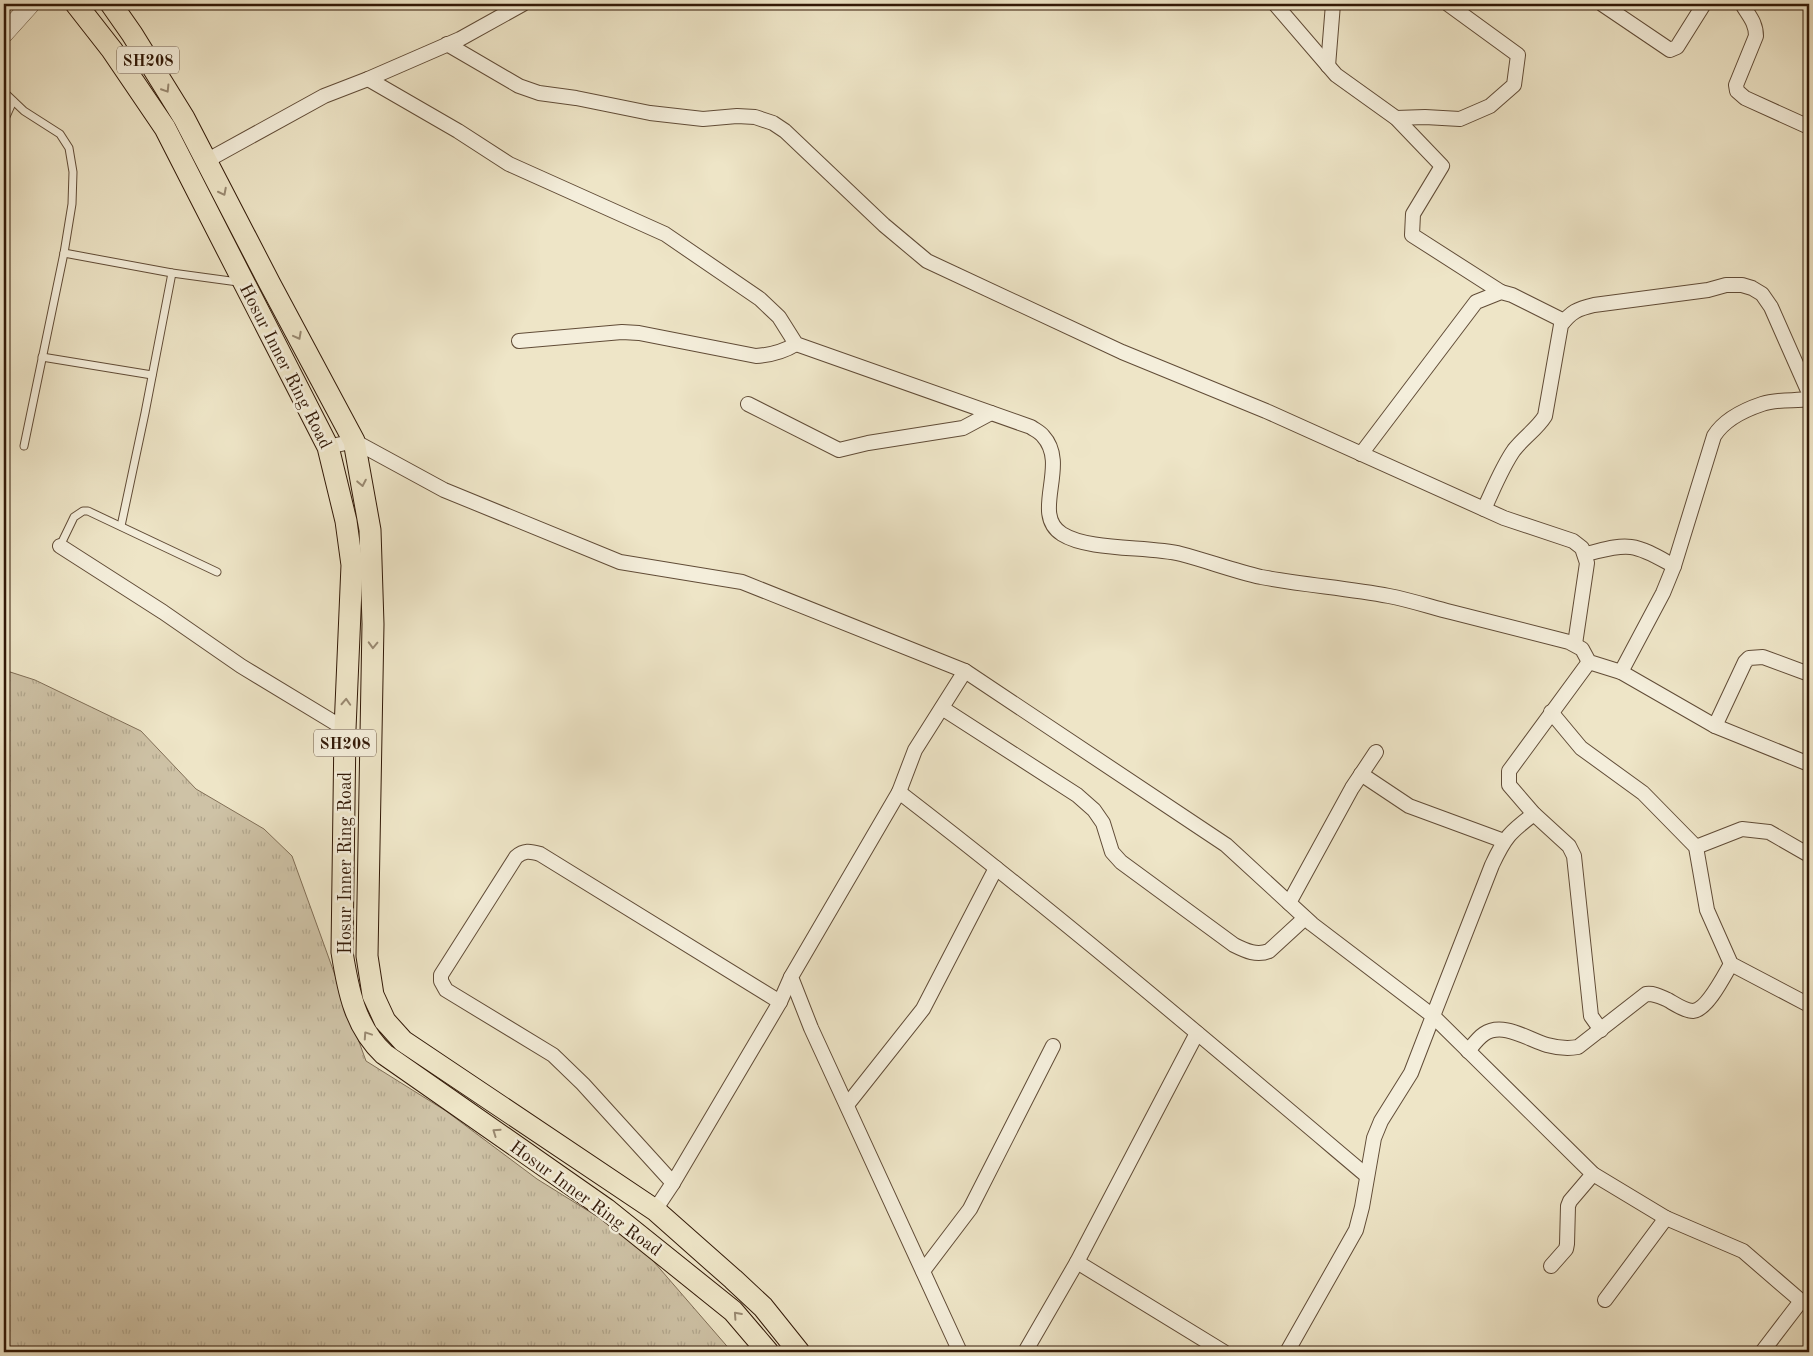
<svg xmlns="http://www.w3.org/2000/svg" width="1813" height="1356" font-family="'Old Standard TT',serif">
<defs>
<pattern id="grass-tufts" width="24" height="20" patternUnits="userSpaceOnUse" patternTransform="scale(1.25)"><rect width="24" height="20" fill="#cec2a6"/><path d="M3 7l-1-3M5 7V3M7 7l1-3M15 17l-1-3M17 17v-4M19 17l1-3" fill="none" stroke="#b1a68d"/></pattern>
</defs>
<rect width="100%" height="100%" fill="#eee5c7"/>
<filter id="stains"><feTurbulence type="fractalNoise" baseFrequency=".004" numOctaves="4"/><feColorMatrix values="0 0 0 0 .2 0 0 0 0 .09 0 0 0 0 .02 0 0 0 .5 -.17"/></filter>
<radialGradient id="worn" r=".72"><stop offset=".6" stop-color="#630" stop-opacity="0"/><stop offset="1" stop-color="#630" stop-opacity=".3"/></radialGradient>
<!-- grass -->
<polygon fill="url(#grass-tufts)" stroke="#806e56" points="4,670 35,680 141,731 196,789 264,829 292,856 366,1061 446,1111 537,1179 635,1240 732,1352 4,1352"/>
<g fill="none" stroke-linecap="round" stroke-linejoin="round">
<!-- service casing -->
<g stroke="#614c37" stroke-width="9">
<g id="service">
<polyline points="4,92 24,111 60,134 69,148 73,172 72,204 64,253 24,446"/>
<polyline points="4,121 13,101"/>
<polyline points="64,253 172,273 238,282"/>
<polyline points="42,357 152,375"/>
<polyline points="121,526 145,413 172,273"/>
<polyline points="60,546 74,517 83,511 88,511 217,572"/>
</g>
</g>
<!-- minor casing -->
<g stroke="#614c37" stroke-width="16">
<g id="minor">
<polyline points="1275,4 1336,75 1396,118 1442,166 1413,214 1412,235 1501,292"/>
<polyline points="1602,4 1670,50 1677,47 1704,4"/>
<path d="M 1742,4 C 1748,15 1756,22 1756,36 L 1736,85 L 1737,91 L 1745,98 L 1809,127"/>
<polyline points="447,44 519,86 539,93 576,98 650,113 703,119 737,116 755,117 773,123 785,131 884,225 927,261 1122,352 1266,411 1504,518 1573,541 1582,548 1587,563 1575,644"/>
<polyline points="1328,66 1333,4"/>
<path d="M 368,79 L 458,131 L 509,164 L 665,234 L 760,299 L 779,317 L 796,344 L 1031,427 C 1035,430 1040,432 1043,436 C 1070,465 1030,514 1062,534 C 1089,551 1148,546 1181,554 C 1208,561 1234,571 1261,577 C 1303,585 1347,588 1389,596 C 1410,600 1431,607 1451,612 C 1491,622 1530,632 1569,642 L 1582,649 L 1589,662 L 1621,672 L 1715,726 L 1809,764"/>
<polyline points="1396,118 1425,117 1460,119 1490,106 1514,85 1518,55 1448,4"/>
<polyline points="206,161 324,96 368,79 460,39 523,4"/>
<path d="M 519,341 L 622,332 L 639,333 L 756,356 C 772,355 783,352 796,344"/>
<polyline points="748,404 839,450 868,443 963,428 991,413"/>
<polyline points="328,447 354,441 444,490 620,562 742,582 965,671 915,750 899,792 791,977 811,1028 960,1352"/>
<polyline points="1361,454 1476,302 1501,292 1512,295 1564,321"/>
<path d="M 1484,509 C 1493,490 1502,467 1514,450 C 1524,437 1537,429 1545,416 L 1561,325 C 1571,312 1577,309 1594,305 L 1708,290 L 1726,285 L 1742,285 L 1752,288 L 1762,294 L 1771,307 L 1809,393"/>
<polyline points="60,546 163,612 241,666 345,729"/>
<path d="M 1585,554 C 1600,551 1616,545 1631,547 C 1646,549 1661,559 1674,566"/>
<polyline points="1589,662 1509,771 1509,785 1534,814 1569,846 1574,856 1591,1016 1601,1030"/>
<polyline points="965,671 1226,845 1312,924 1433,1016 1411,1073 1381,1121 1374,1138 1362,1207 1356,1230 1287,1352"/>
<path d="M 1621,672 L 1663,593 L 1674,566 L 1714,436 C 1724,420 1744,410 1762,404 C 1776,399 1795,401 1809,399"/>
<path d="M 942,708 L 1077,795 L 1094,810 L 1103,823 L 1112,852 L 1121,862 L 1234,945 C 1246,951 1257,956 1269,951 L 1305,918"/>
<polyline points="1551,712 1581,748 1643,793 1696,847 1707,910 1731,964 1809,1005"/>
<polyline points="1715,726 1745,662 1749,658 1763,657 1809,674"/>
<polyline points="1361,774 1409,806 1504,841"/>
<path d="M 899,792 C 1059,915 1213,1046 1367,1176"/>
<path d="M 1534,814 C 1510,832 1505,837 1492,865 L 1433,1016 L 1593,1174 L 1666,1218 L 1743,1251 L 1801,1301 L 1762,1352"/>
<polyline points="1696,847 1742,829 1769,832 1809,855"/>
<polyline points="1289,903 1352,788 1376,752"/>
<path d="M 1468,1051 C 1473,1045 1478,1038 1484,1034 C 1503,1021 1529,1040 1547,1045 C 1558,1048 1567,1049 1578,1047 L 1646,994 C 1655,993 1661,997 1668,1000 C 1675,1004 1685,1011 1693,1011 C 1707,1010 1724,976 1731,964"/>
<polyline points="847,1105 923,1009 996,868"/>
<path d="M 673,1183 L 583,1084 L 553,1055 L 446,990 L 441,981 L 441,975 L 516,857 C 524,850 530,851 540,854 L 780,1002"/>
<polyline points="655,1210 673,1183 780,1002 791,977"/>
<polyline points="1077,1262 1224,1352"/>
<polyline points="1551,1266 1566,1249 1567,1244 1568,1206 1570,1201 1593,1174"/>
<polyline points="923,1271 970,1209 1053,1046"/>
<polyline points="1605,1300 1666,1218"/>
<polyline points="1025,1352 1077,1262 1197,1033"/>
</g>
</g>
<!-- tertiary casing -->
<g stroke="#614c37" stroke-width="19">
<polyline id="tertiary" points="4,34 31,4"/>
</g>
<!-- primary casing -->
<g stroke="#321907" stroke-width="23">
<g id="primary">
<path d="M 76,4 L 112,50 L 165,128 L 328,447 L 346,521 L 352,565 L 345,729 L 342,952 C 348,990 355,1027 384,1054 L 606,1209 L 733,1311 L 768,1352"/>
<polyline points="111,4 132,34 184,118 270,284 354,441 370,530 373,624 367,956 373,995 385,1021 403,1041 655,1210 733,1279 763,1307 799,1352"/>
</g>
</g>
<!-- path -->
<polyline stroke="#321907" stroke-width="3" stroke-dasharray="1 2.5" stroke-linecap="butt" points="4,58 9,51"/>
<!-- service -->
<use href="#service" stroke="#f4eedb" stroke-width="7"/>
<!-- minor -->
<use href="#minor" stroke="#f4eedb" stroke-width="14"/>
<!-- tertiary -->
<use href="#tertiary" stroke="#f4eedb" stroke-width="18"/>
<!-- primary -->
<use href="#primary" stroke="#eee5c7" stroke-width="21"/>
</g>
<!-- one-way arrows -->
<defs><path id="oneway-chevron" d="M-2-3.5L2.5 0L-2 3.5" fill="none" stroke-width="1.6" stroke-linecap="round" stroke-linejoin="round" transform="scale(1.25)"/></defs>
<g stroke="#998971">
<use href="#oneway-chevron" transform="translate(166 89) rotate(58)"/>
<use href="#oneway-chevron" transform="translate(223 192) rotate(63)"/>
<use href="#oneway-chevron" transform="translate(298 336) rotate(62)"/>
<use href="#oneway-chevron" transform="translate(362 483) rotate(79)"/>
<use href="#oneway-chevron" transform="translate(373 645) rotate(92)"/>
<use href="#oneway-chevron" transform="translate(346 702) rotate(-87)"/>
<use href="#oneway-chevron" transform="translate(367 1035) rotate(-124)"/>
<use href="#oneway-chevron" transform="translate(496 1132) rotate(-145)"/>
<use href="#oneway-chevron" transform="translate(737 1315) rotate(-132)"/>
</g>
<g text-anchor="middle" stroke-width="5" stroke-linejoin="round" paint-order="stroke">
<!-- shield labels -->
<g fill="#f4eedb" stroke="#6c5947" stroke-width="1">
<rect x="117" y="46.5" width="62" height="27" rx="4"/>
<rect x="314" y="729.5" width="62" height="27" rx="4"/>
</g>
<g font-size="16" font-weight="bold" fill="#321907">
<text x="148" y="66">SH208</text>
<text x="345" y="749">SH208</text>
</g>
<!-- street labels -->
<g font-size="18" fill="#321907" stroke="#f4eedb">
<text transform="translate(286 366) rotate(63)" y="6">Hosur Inner Ring Road</text>
<text transform="translate(345 863) rotate(-90)" y="6">Hosur Inner Ring Road</text>
<text transform="translate(586 1198) rotate(36)" y="6">Hosur Inner Ring Road</text>
</g>
</g>
<!-- margin -->
<rect width="1813" height="1356" fill="none" stroke="#eee5c7" stroke-width="20"/>
<rect x="5" y="5" width="1803" height="1346" fill="none" stroke="#321907" stroke-width="2.5"/>
<rect x="10" y="10" width="1793" height="1336" fill="none" stroke="#321907"/>
<rect width="100%" height="100%" filter="url(#stains)"/>
<rect width="100%" height="100%" fill="url(#worn)"/>
</svg>
